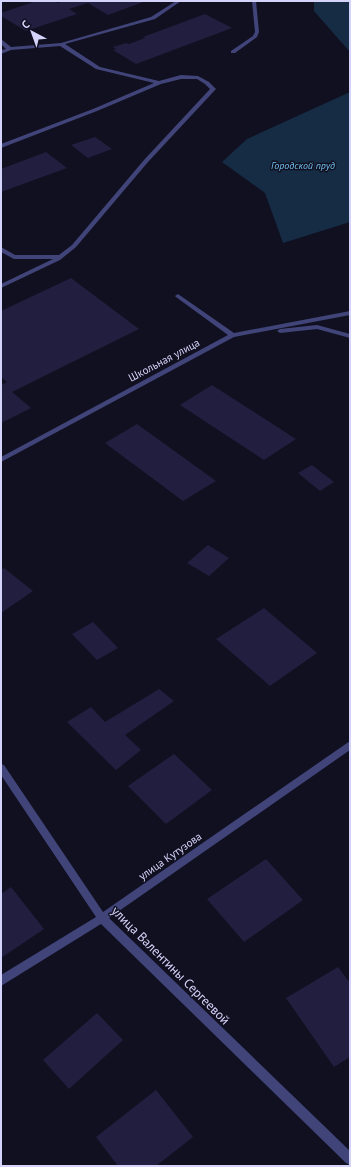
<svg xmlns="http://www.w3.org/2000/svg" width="351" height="1167" font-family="'PT Sans',sans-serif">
<rect width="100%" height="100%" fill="#111020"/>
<!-- water -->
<g fill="#152c44">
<polygon points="314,1 350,1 350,52 314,11"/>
<polygon points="350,92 350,222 283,243 265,193 222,162 247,139"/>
</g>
<!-- building -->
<g fill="#211e3f">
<polygon points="36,1 55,1 58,3 63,1 146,1 108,15 88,3 69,9 77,14 26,31 1,16 1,13"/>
<polygon points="205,14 232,28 136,64 113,50 116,49 113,47 126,43 129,44 145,38 143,37"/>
<polygon points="95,137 112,149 88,158 71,145"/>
<polygon points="46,152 67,168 1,192 1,169"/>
<polygon points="71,278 139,329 12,392 31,408 1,423 1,385 7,382 1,377 1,311"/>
<polygon points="212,385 296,439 264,460 180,405"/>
<polygon points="137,424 216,481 183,501 105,443"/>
<polygon points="312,465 334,482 320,491 298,473"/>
<polygon points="208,545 229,558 209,576 187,563"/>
<polygon points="4,568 33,591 1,613 1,570"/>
<polygon points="264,608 317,653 270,686 216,639"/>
<polygon points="93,622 118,648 97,660 72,634"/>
<polygon points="159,689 174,701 125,735 141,750 116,770 67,722 91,707 105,722"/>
<polygon points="174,754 212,790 166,824 128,786"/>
<polygon points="266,859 303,900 244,942 207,899"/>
<polygon points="11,887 44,929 1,958 1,894"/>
<polygon points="338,967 350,983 350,1057 334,1067 286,998"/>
<polygon points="97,1013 123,1040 69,1089 43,1060"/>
<polygon points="156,1090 193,1137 156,1166 118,1166 96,1137"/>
</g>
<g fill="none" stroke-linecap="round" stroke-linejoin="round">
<!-- service -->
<g fill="#404479" fill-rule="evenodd">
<polygon points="176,1 181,1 155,19 65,44 100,67 159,81 181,75 198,76 209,82 216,89 148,162 76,247 60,260 1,288 1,284 53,259 14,259 1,252 1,247 15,255 59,255 72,245 144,160 210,89 205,84 197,79 181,79 161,84 97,111 1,148 1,144 93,109 154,83 96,69 60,46 11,50 1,54 1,50 6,49 1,44 1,39 11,47 61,43 151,17"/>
<polygon points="252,1 256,1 259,32 257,37 235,53 231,53 231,51 253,36 255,32"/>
</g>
<!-- minor -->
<g fill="#404479" fill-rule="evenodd">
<polygon points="178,294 234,333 350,311 350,315 234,337 1,462 1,457 228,335 176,297 175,296"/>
<polygon points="317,325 350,334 350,338 317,329 280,333 277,331 280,329"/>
<polygon points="350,741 350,750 109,918 350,1151 350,1165 346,1163 101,924 1,986 1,975 96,917 1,775 1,764 4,765 103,912"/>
</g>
</g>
<g text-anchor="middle" stroke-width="3" stroke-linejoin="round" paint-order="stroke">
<!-- far-water labels -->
<g font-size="10" font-style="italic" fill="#6ebfee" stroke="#111020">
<text x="303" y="169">Городской пруд</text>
</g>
<!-- street labels -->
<g font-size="11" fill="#d4d4fa" stroke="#111020">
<text transform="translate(164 360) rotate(-28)" y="4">Школьная улица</text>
<text transform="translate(170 856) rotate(-35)" y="4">улица Кутузова</text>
</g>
<!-- near-street labels -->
<g font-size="13" fill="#d4d4fa" stroke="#111020">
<text transform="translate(171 965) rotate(45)" y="5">улица Валентины Сергеевой</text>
</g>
</g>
<!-- border -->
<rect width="351" height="1167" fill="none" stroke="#d4d4fa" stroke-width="4"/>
<!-- north arrow -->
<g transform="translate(32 32) rotate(319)" stroke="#111020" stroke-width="3" paint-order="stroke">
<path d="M0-3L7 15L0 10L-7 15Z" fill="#d4d4fa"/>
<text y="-6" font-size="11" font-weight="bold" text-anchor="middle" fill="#d4d4fa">С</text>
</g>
</svg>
